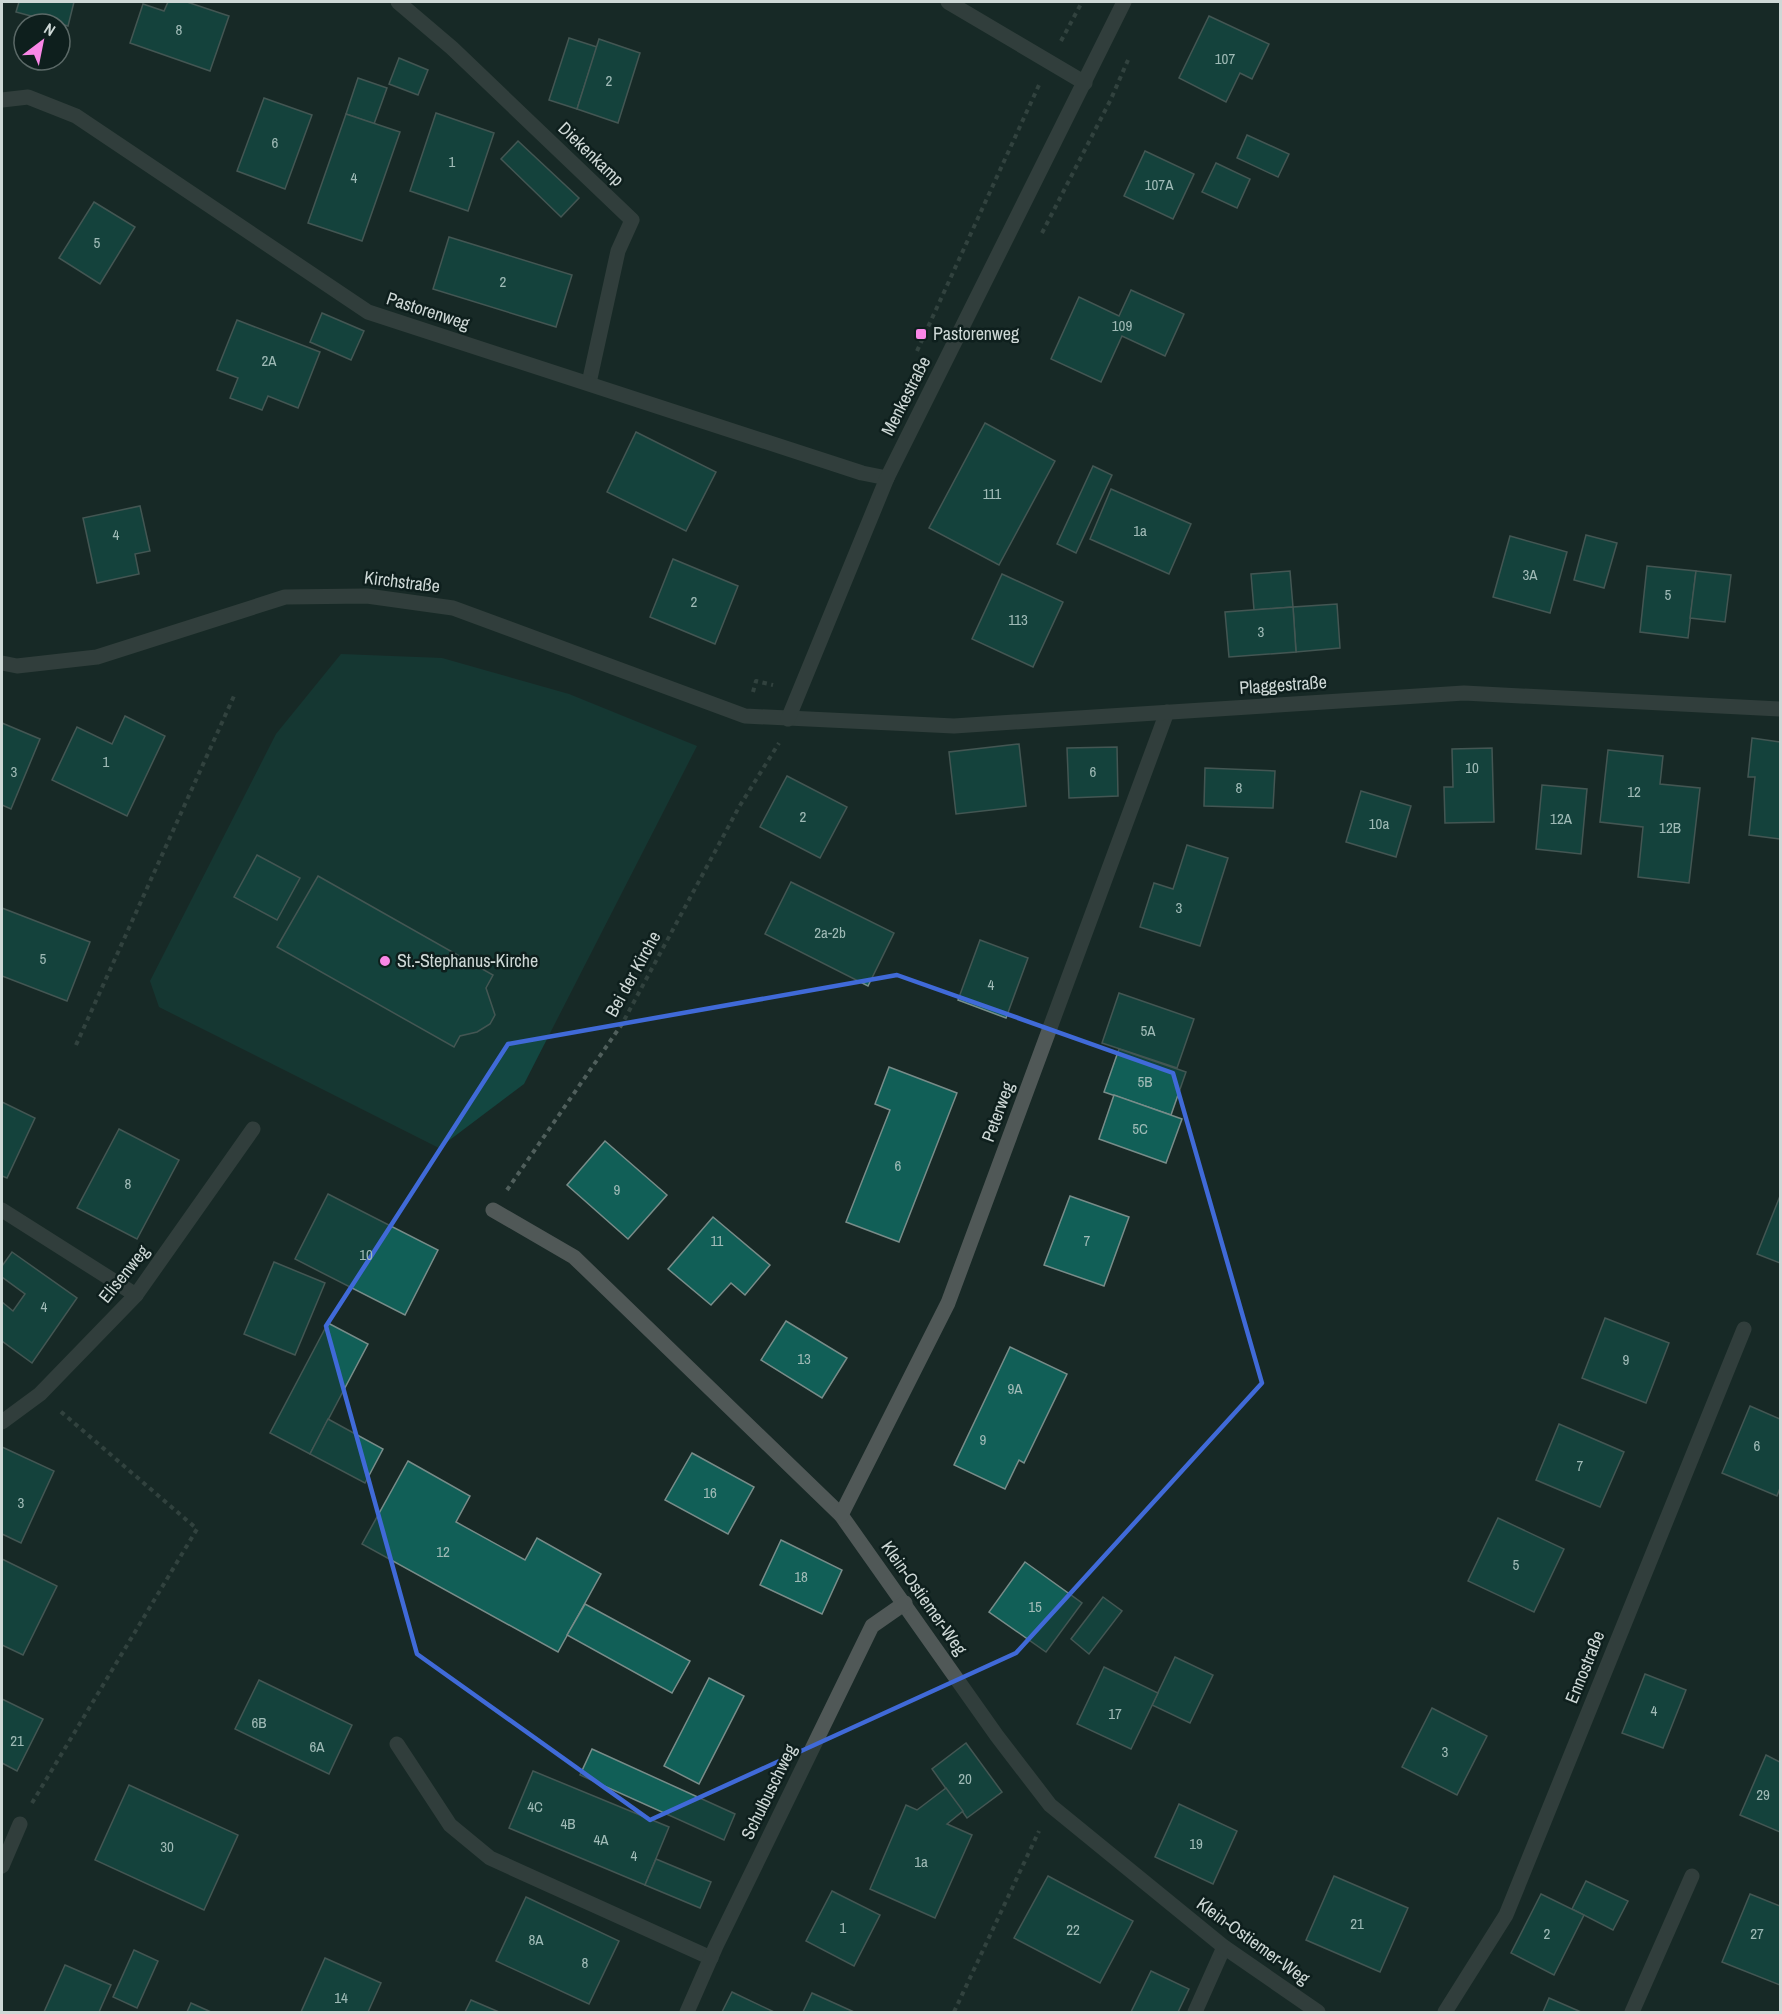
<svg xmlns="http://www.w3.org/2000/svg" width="1782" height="2014" font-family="'Archivo Narrow',sans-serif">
<rect width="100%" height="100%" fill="#182926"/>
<!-- green -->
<polygon fill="#134741" points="341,654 442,658 569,694 697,746 524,1084 439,1148 159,1007 150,981 276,734"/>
<!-- building -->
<g fill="#115f57" stroke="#788c89" stroke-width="1.5">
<polygon points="19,2 74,2 68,26 16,12"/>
<polygon points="168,2 187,2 229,16 210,71 130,43 143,4 164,11"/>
<polygon points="1209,16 1269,44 1252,79 1240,73 1226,102 1179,78"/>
<polygon points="569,38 597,47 577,109 549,100"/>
<polygon points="599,39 640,53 618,123 577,109"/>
<polygon points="399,58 428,70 418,95 389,84"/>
<polygon points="358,78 387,88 374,124 346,114"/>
<polygon points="264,98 312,115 285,189 237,171"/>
<polygon points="436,113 494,133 468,211 410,191"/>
<polygon points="346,114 400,132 362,241 308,223"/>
<polygon points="1247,135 1289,154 1278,177 1237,158"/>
<polygon points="518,141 579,198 561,217 501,159"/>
<polygon points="1145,151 1194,174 1173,219 1124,196"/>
<polygon points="1216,163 1250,179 1237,208 1202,192"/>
<polygon points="94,202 135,227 100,284 59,258"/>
<polygon points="449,237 572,275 556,327 433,289"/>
<polygon points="1131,290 1184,314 1165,356 1122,336 1101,382 1051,359 1079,297 1119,316"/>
<polygon points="322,313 364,331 351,360 310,342"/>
<polygon points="237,320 320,352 298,408 268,396 262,410 230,398 238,378 217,370"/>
<polygon points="985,423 1055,461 999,565 929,528"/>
<polygon points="636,432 716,472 686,531 607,492"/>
<polygon points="1093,466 1112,475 1076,553 1057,544"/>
<polygon points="1111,489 1191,524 1169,574 1090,539"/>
<polygon points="140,506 150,551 135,554 139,574 97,583 83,518"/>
<polygon points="1586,535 1617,543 1604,588 1574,580"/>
<polygon points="1510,536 1567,552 1550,613 1493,597"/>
<polygon points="673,559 738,586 715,644 650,617"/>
<polygon points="1647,566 1696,571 1688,638 1640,632"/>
<polygon points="1290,571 1293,607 1254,610 1251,574"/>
<polygon points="1696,571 1731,575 1725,622 1690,618"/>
<polygon points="1002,574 1063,602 1033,667 972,639"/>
<polygon points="1337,604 1340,648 1296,652 1293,607"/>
<polygon points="1293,607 1296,652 1229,657 1225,612"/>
<polygon points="125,716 165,736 127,816 52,780 77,727 112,744"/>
<polygon points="2,723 40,739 11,809 2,805"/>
<polygon points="1752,738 1780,742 1780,839 1749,835 1755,777 1748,777"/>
<polygon points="1019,744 1026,806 956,814 949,752"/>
<polygon points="1117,747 1118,796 1069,798 1067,748"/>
<polygon points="1492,748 1494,822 1445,823 1444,787 1453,787 1452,749"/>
<polygon points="1608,750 1663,756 1660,784 1700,788 1689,883 1638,877 1643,827 1600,822"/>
<polygon points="1205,768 1275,771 1273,808 1204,806"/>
<polygon points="787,776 847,807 820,858 760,827"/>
<polygon points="1542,785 1587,789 1581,854 1536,849"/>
<polygon points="1361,791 1411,806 1396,857 1346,842"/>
<polygon points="1187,845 1228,858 1200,946 1140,927 1154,883 1173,889"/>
<polygon points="257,855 300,878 277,920 234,897"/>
<polygon points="318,876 493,975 486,988 495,1015 490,1024 477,1032 460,1036 454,1047 277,947"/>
<polygon points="791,882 894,933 868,986 765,934"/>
<polygon points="2,908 90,942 67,1001 2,976"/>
<polygon points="980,940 1028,958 1006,1018 958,1000"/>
<polygon points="1119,993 1194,1019 1177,1068 1102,1043"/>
<polygon points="1119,1049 1186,1072 1171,1115 1104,1092"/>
<polygon points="889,1067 957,1093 899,1242 846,1222 890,1110 875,1104"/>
<polygon points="1114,1095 1182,1119 1166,1163 1099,1139"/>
<polygon points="2,1102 35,1118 7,1178 2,1176"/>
<polygon points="119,1129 179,1160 137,1239 77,1208"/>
<polygon points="605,1141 667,1195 628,1239 567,1185"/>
<polygon points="328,1194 438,1250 405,1315 295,1259"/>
<polygon points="1070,1196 1129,1217 1104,1286 1044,1265"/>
<polygon points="1780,1196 1780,1263 1757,1254"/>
<polygon points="713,1217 770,1265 745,1295 731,1283 711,1305 668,1269"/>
<polygon points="12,1252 77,1298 32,1363 2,1341 2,1302 13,1311 25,1294 2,1277 2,1266"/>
<polygon points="274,1262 325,1283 295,1355 244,1334"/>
<polygon points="1605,1318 1669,1343 1646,1403 1582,1378"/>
<polygon points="786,1321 847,1358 822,1398 761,1360"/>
<polygon points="328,1323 368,1344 310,1454 270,1433"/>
<polygon points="1010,1347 1067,1374 1024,1463 1019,1460 1005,1489 954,1465"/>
<polygon points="1750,1406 1780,1419 1780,1488 1777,1496 1722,1473"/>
<polygon points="328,1419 383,1449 365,1483 310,1454"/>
<polygon points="1559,1424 1624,1452 1600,1507 1536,1480"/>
<polygon points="2,1447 54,1471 21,1543 2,1534"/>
<polygon points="692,1453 754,1487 728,1534 665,1500"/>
<polygon points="408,1461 470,1496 456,1522 525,1560 537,1538 601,1574 558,1652 362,1544"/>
<polygon points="1498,1518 1564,1549 1534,1612 1468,1581"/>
<polygon points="781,1540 842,1570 822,1614 760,1585"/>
<polygon points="2,1559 57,1586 23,1655 2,1645"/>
<polygon points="1025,1562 1082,1603 1046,1652 989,1612"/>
<polygon points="1103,1597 1122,1611 1089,1654 1071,1639"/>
<polygon points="585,1604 690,1661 672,1693 567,1635"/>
<polygon points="1175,1657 1213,1675 1190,1723 1152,1705"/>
<polygon points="1104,1667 1158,1693 1131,1749 1077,1724"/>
<polygon points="1645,1674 1686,1690 1663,1748 1622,1733"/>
<polygon points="709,1678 744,1696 699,1784 664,1766"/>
<polygon points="259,1680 352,1725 329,1774 235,1729"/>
<polygon points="2,1699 43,1719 17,1771 2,1763"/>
<polygon points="1432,1708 1487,1736 1457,1795 1402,1767"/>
<polygon points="966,1743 1002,1792 967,1818 932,1769"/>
<polygon points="592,1749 735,1814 724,1840 580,1775"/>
<polygon points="1766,1755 1780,1762 1780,1832 1740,1815"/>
<polygon points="533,1771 669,1827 645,1885 509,1828"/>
<polygon points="129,1785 238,1835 204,1910 95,1860"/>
<polygon points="946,1788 963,1811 947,1824 972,1835 935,1918 870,1889 906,1805 917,1810"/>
<polygon points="1179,1804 1237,1831 1213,1884 1155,1857"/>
<polygon points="656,1859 711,1882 700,1908 645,1885"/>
<polygon points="1048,1876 1133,1921 1100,1983 1014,1938"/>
<polygon points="1334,1876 1408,1908 1380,1972 1306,1940"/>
<polygon points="1586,1881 1628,1901 1613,1930 1572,1909"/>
<polygon points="832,1891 880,1915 854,1966 806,1941"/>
<polygon points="1541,1894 1584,1915 1554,1975 1511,1953"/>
<polygon points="1750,1894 1780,1906 1780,1985 1722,1962"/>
<polygon points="526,1897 619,1941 589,2004 496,1961"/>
<polygon points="134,1950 158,1961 137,2008 113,1997"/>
<polygon points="325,1958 381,1983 368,2012 301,2012"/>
<polygon points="65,1965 111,1985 99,2012 44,2012"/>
<polygon points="1151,1971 1189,1989 1178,2012 1131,2012"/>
<polygon points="732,1992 774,2012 722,2012"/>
<polygon points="812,1993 854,2012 803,2012"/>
<polygon points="1549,1998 1581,2012 1543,2012"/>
<polygon points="471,2000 499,2012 465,2012"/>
<polygon points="191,2003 211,2012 187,2012"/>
</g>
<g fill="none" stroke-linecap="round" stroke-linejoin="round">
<!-- path -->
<g stroke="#505f5c" stroke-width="4" stroke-dasharray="4.5 4.5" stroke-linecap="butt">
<polyline points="1061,41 1082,2"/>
<polyline points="1042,233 1111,99 1128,60"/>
<polyline points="917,351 1039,85"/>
<polyline points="753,692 756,681 773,685"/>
<polyline points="76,1045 234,696"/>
<polyline points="507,1190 622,1024 739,807 779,743"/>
<polyline points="32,1803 197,1529 59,1410"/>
<polyline points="954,2012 1039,1831"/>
</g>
<!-- service -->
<g stroke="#505857" stroke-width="15">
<polyline points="2,1210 136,1295"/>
<polyline points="397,1744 450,1825 490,1858 711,1958"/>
<polyline points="1195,2012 1224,1947"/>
<polyline points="1632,2012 1692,1876"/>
</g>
<!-- minor -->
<g stroke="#505857" stroke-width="15">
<polyline points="398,2 452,48 632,220 618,251 589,383"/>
<polyline points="948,2 1085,83"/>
<polyline points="2,100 28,97 76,116 368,312 862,473 887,478"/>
<polyline points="493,1210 574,1257 841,1515 997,1736 1050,1805 1224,1947 1318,2012"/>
<polyline points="2,1422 40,1394 136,1295 253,1129"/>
<polyline points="841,1515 948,1303 1167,712"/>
<polyline points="2,1866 20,1824"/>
<polyline points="687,2012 716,1946 872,1626 905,1603"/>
<polyline points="1445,2012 1506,1915 1744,1329"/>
</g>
<!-- tertiary -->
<g stroke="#505857" stroke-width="15">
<polyline points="2,663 17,666 97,657 285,597 367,596 453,608 745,716 954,726 1464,693 1780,709"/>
<polyline points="788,719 887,478 1124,2"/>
</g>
</g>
<!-- marked area -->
<path d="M0 0H1782V2014H0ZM 897,975 L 1173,1073 L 1262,1383 L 1016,1653 L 650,1820 L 417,1654 L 326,1326 L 508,1044 Z" fill="#182926" fill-opacity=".55" fill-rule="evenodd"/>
<path fill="none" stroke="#406ad8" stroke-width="4.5" stroke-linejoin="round" d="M 897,975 L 1173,1073 L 1262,1383 L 1016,1653 L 650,1820 L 417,1654 L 326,1326 L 508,1044 Z"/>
<!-- markers -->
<g fill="#fa87e7" stroke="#0e1f1d" stroke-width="2">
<rect x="915" y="328" width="12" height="12" rx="3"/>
<circle cx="385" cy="961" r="6"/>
</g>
<g text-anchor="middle" stroke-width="5" stroke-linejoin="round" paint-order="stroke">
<!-- number labels -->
<g font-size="15" fill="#9fbab6">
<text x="179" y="35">8</text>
<text x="1225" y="64">107</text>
<text x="609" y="86">2</text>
<text x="275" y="148">6</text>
<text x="452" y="167">1</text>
<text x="354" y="183">4</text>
<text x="1159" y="190">107A</text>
<text x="97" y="248">5</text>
<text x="503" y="287">2</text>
<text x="1122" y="331">109</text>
<text x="269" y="366">2A</text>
<text x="992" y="499">111</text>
<text x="1140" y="536">1a</text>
<text x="116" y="540">4</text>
<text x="1530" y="580">3A</text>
<text x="1668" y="600">5</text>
<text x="694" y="607">2</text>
<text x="1018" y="625">113</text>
<text x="1261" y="637">3</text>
<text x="106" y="767">1</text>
<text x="1472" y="773">10</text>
<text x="14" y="777">3</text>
<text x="1093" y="777">6</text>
<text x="1239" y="793">8</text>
<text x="1634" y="797">12</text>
<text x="803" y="822">2</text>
<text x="1561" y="824">12A</text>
<text x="1379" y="829">10a</text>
<text x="1670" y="833">12B</text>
<text x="1179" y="913">3</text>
<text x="830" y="938">2a-2b</text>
<text x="43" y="964">5</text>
<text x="991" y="990">4</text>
<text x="1148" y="1036">5A</text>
<text x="1145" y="1087">5B</text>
<text x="1140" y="1134">5C</text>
<text x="898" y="1171">6</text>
<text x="128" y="1189">8</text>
<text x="617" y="1195">9</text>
<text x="717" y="1246">11</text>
<text x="1087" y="1246">7</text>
<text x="366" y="1260">10</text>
<text x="44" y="1312">4</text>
<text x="804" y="1364">13</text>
<text x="1626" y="1365">9</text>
<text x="1015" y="1394">9A</text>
<text x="983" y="1445">9</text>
<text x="1757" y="1451">6</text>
<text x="1580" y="1471">7</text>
<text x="710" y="1498">16</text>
<text x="21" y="1508">3</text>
<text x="443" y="1557">12</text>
<text x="1516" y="1570">5</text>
<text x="801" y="1582">18</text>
<text x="1035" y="1612">15</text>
<text x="1654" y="1716">4</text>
<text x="1115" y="1719">17</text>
<text x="259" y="1728">6B</text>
<text x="17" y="1746">21</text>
<text x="317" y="1752">6A</text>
<text x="1445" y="1757">3</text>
<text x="965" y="1784">20</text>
<text x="1763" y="1800">29</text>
<text x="535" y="1812">4C</text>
<text x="568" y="1829">4B</text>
<text x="601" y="1845">4A</text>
<text x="1196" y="1849">19</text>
<text x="167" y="1852">30</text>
<text x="634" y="1861">4</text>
<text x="921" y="1867">1a</text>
<text x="1357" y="1929">21</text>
<text x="843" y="1933">1</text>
<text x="1073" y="1935">22</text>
<text x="1547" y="1939">2</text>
<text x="1757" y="1939">27</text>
<text x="536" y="1945">8A</text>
<text x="585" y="1968">8</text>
<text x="341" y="2003">14</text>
</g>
<!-- street labels -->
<g font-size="18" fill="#ced8d6" stroke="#0e1f1d">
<text transform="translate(591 154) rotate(44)" y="6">Diekenkamp</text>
<text transform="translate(428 311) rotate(18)" y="6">Pastorenweg</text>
<text transform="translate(906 396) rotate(-63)" y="6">Menkestraße</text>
<text transform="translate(402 582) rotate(7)" y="6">Kirchstraße</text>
<text transform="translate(1283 685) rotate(-4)" y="6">Plaggestraße</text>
<text transform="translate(633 974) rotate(-61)" y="6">Bei der Kirche</text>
<text transform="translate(998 1112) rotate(-70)" y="6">Peterweg</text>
<text transform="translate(124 1274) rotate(-51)" y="6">Elisenweg</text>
<text transform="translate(924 1598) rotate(55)" y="6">Klein-Ostiemer-Weg</text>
<text transform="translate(1585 1667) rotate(-68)" y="6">Ennostraße</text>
<text transform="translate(769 1792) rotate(-64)" y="6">Schulbuschweg</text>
<text transform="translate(1253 1941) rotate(36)" y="6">Klein-Ostiemer-Weg</text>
</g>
<!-- poi labels -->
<g font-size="18" fill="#ced8d6" stroke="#0e1f1d" text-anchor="start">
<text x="933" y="340">Pastorenweg</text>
<text x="397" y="967">St.-Stephanus-Kirche</text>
</g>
</g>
<!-- border -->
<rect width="1782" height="2014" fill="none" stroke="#ced8d6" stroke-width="6"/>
<!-- north arrow -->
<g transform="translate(42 42) rotate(32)"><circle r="28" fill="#0e1f1d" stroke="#5b6967" stroke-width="1.5"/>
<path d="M0-4.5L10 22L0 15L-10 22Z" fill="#fa87e7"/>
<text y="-9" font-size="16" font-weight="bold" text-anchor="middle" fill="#ced8d6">N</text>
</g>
</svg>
